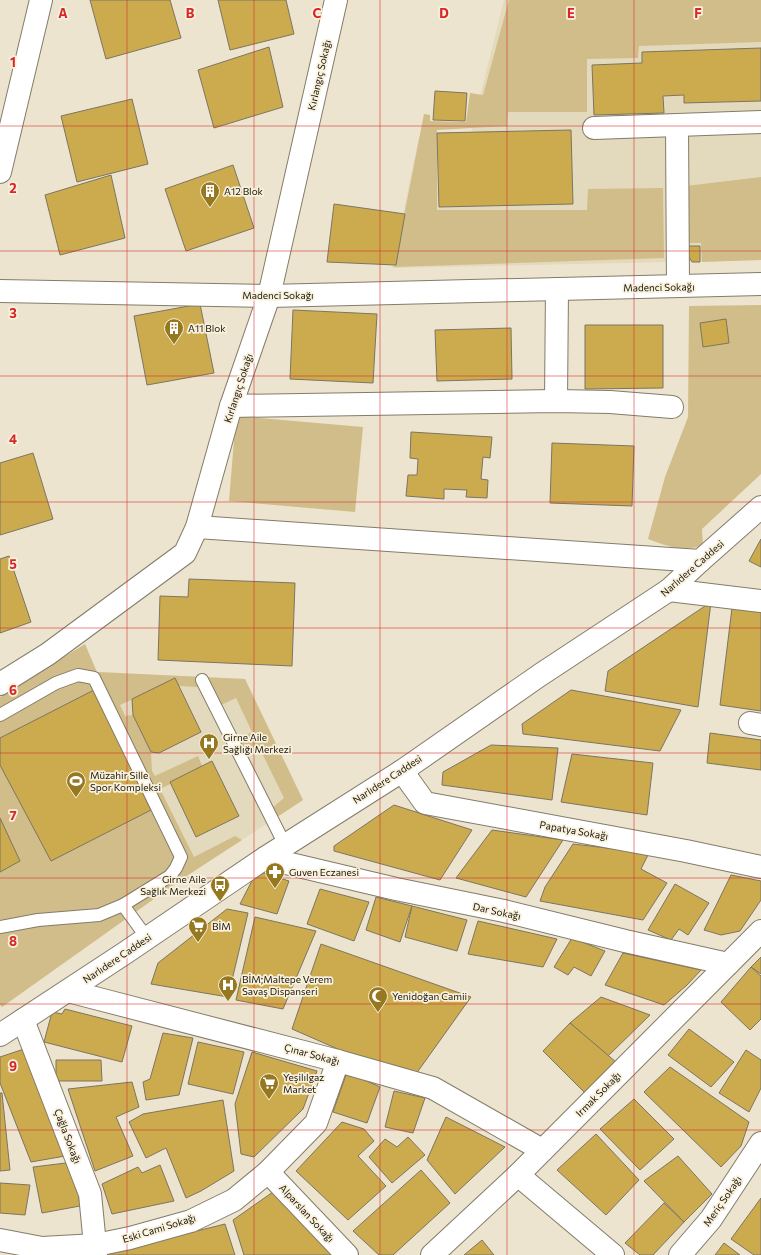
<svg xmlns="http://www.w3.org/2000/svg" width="761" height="1255" font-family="Commissioner,sans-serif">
<rect width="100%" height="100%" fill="#ece4ce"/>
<!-- built -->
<g fill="#e3d9bc">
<polygon points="504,0 761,0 761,260 392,268 419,137 470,137"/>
<polygon points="97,672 245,679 303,800 185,877"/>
</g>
<!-- green -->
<g fill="#d1bd8a">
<polygon points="509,0 761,0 761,42 639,46 638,58 587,59 587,112 508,112 507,126 437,130 437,210 587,210 588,189 663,188 664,258 394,267 424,114 430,115 430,121 466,122 470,93 483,95"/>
<polygon points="761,177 761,260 702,262 701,243 689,243 686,186"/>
<path d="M 761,305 L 761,474 L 702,529 L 703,545 C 684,553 667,546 648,539 L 665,477 L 688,417 L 689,306 Z"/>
<polygon points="236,416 363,427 355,512 229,501"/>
<polygon points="85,644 97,672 245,679 303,800 274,819 271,809 284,798 260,749 247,755 239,739 252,732 236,698 221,705 212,688 164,685 120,705 125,716 133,715 151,752 152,771 155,776 198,756 203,768 160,789 194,857 235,836 242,840 185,877 2,1007 0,1005 0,697"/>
</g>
<!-- building -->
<g fill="#ccaa4e" stroke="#7c7562">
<polygon points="90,0 170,0 181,38 106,59"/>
<polygon points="218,0 286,0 294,34 230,50"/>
<polygon points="269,47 283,107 214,128 198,70"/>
<polygon points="761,48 761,101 684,103 684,95 663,96 664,113 594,115 592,65 642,63 642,52"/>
<polygon points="435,91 467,93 465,121 433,120"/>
<polygon points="132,99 148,164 77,182 61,116"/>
<polygon points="571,130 573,204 439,207 437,133"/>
<polygon points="233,165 254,228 186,251 165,189"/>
<polygon points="111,175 125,238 60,255 45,195"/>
<polygon points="334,204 405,214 396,265 327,262"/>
<polygon points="688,246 700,246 700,262 692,262 687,254"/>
<polygon points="200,304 214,373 147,385 134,316"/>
<polygon points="293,310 377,314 373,383 290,379"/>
<polygon points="726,319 729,343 703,347 700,323"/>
<polygon points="585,325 663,325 663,388 585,389"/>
<polygon points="511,328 512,379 437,381 435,330"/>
<polygon points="411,432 492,437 490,458 483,457 481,479 488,480 487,498 466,497 467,490 444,489 444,499 406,496 408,475 417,475 418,459 410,458"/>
<polygon points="552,443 634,446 632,506 550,503"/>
<polygon points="33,453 53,519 0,535 0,463"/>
<polygon points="761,539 761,567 749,561"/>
<polygon points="9,556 31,622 0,633 0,559"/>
<polygon points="189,579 295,583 292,666 158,660 160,596 188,597"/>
<polygon points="711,602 698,707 605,691 608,671"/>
<polygon points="732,608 761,608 761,711 720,705"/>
<polygon points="175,678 201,732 159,753 151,752 133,715 132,699"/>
<polygon points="94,690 151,810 51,861 0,765 0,738"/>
<polygon points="571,690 681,710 660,751 523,734 522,724"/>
<polygon points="710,733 761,740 761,770 707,763"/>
<polygon points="491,745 558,748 552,800 442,785 443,772"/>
<polygon points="572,754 653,763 647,815 561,802"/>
<polygon points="212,761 239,816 196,837 170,782"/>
<polygon points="394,805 472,830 440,880 334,851 334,846"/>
<polygon points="0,818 20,861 0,872"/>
<polygon points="492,830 563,840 526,897 456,878"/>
<polygon points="573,844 649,853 641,869 667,883 643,920 540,901 545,887"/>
<polygon points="257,871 289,881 277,914 240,904"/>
<polygon points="731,875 761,881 761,900 740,931 721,935 704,930"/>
<polygon points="675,884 709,903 688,935 679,929 671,940 648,930"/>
<polygon points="320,889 369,902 354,941 307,924"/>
<polygon points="376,897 412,906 400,942 366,930"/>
<polygon points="412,906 467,920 457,951 405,937"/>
<polygon points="227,909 248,913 228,997 151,984 158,963"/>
<polygon points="255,917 316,931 283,1009 236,1000"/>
<polygon points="478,921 557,939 543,967 468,954"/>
<polygon points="572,938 605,951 591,976 574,967 568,975 554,967"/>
<polygon points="321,944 471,997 411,1081 292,1029"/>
<polygon points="623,953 701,970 687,985 664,1005 605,985"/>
<polygon points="761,957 761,974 751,967"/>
<polygon points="751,967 761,976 761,1019 750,1030 721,1002"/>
<polygon points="601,997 650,1015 608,1056 570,1023"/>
<polygon points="65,1009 132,1026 122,1062 44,1042 52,1012 62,1014"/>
<polygon points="570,1023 616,1062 585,1093 543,1051"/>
<polygon points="689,1029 734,1062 711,1087 668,1055"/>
<polygon points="163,1033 193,1038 179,1095 146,1100 143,1082 150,1079"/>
<polygon points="198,1042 244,1052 233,1094 188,1084"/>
<polygon points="27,1048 71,1155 31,1162 0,1083 0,1057"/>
<polygon points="746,1050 761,1060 761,1088 749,1112 719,1093"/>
<polygon points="252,1052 317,1071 303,1109 254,1157 241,1154 235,1104"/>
<polygon points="56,1060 101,1060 102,1081 56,1081"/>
<polygon points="670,1067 749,1122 741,1146 721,1167 644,1092"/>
<polygon points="347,1072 380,1087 367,1123 333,1112"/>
<polygon points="132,1082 139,1107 116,1117 133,1156 95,1171 68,1089"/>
<polygon points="394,1091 425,1098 413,1133 385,1127"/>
<polygon points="0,1093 2,1093 10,1170 0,1171"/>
<polygon points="634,1099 674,1139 640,1170 600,1129"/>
<polygon points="223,1100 234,1171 201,1191 186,1198 166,1148 146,1158 129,1122 143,1114"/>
<polygon points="446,1117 505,1147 455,1194 427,1160"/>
<polygon points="342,1122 364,1129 374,1141 358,1156 386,1186 348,1220 296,1171"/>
<polygon points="596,1134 639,1180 606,1215 557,1170"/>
<polygon points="408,1137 425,1155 392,1183 369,1157 385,1139 397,1147"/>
<polygon points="678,1156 712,1194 684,1222 644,1181"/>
<polygon points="74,1162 80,1206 42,1213 33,1167"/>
<polygon points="160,1165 174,1201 112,1214 102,1184 138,1167 142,1173"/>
<polygon points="421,1170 450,1203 393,1255 379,1255 353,1231"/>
<polygon points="0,1183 30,1185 25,1215 0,1213"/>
<polygon points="273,1192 334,1255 244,1255 233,1220"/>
<polygon points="761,1198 761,1255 754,1255 731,1239"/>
<polygon points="664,1203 684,1222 653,1255 640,1255 625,1243"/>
<polygon points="225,1224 235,1255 108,1255 108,1253"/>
<polygon points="482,1240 494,1255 464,1255"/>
<polygon points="724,1243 740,1255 715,1255"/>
</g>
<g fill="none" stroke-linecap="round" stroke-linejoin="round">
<!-- lane casing -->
<g stroke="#837c69" stroke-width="14">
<g id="lane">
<polyline points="202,680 285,845"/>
<polyline points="0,715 56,683 78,675 94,678 181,857 176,868 170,876 123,905 99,915 38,920 0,927"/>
<polyline points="123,905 147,938"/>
</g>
</g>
<!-- street casing -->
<g stroke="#837c69" stroke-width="24">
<g id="street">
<polyline points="677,126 678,286"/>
<polyline points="594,128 761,122"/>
<polyline points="0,172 41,0"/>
<polyline points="0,291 269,296 761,284"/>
<polyline points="556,401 557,289"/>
<polyline points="231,406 556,401 610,402 672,407"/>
<polyline points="197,527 700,561"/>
<polyline points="669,590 761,601"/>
<polyline points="0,684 48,654 185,553 197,527 231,406 269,296 336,0"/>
<polyline points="750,723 761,725"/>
<polyline points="402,771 425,803 686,851 761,867"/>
<polyline points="265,858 396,889 504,911 625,941 728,964"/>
<polyline points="68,991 338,1061 433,1088 542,1150"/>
<polyline points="23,1020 90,1194 96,1255"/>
<polyline points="268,1172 347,1255"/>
<polyline points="518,1175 613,1255"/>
<polyline points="0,1240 42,1248 96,1245 130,1238 191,1221 234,1200 268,1172 316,1123 338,1061"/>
<polyline points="432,1255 518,1175 761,931"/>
<polyline points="680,1255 711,1219 761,1143"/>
</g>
</g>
<!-- secondary casing -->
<g stroke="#837c69" stroke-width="24">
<polyline id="secondary" points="0,1035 125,953 265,858 402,771 540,675 669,590 700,561 761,507"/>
</g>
<!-- lane -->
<use href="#lane" stroke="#fff" stroke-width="12"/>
<!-- street -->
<use href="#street" stroke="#fff" stroke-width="22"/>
<!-- secondary -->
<use href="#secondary" stroke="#fff" stroke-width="22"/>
</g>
<!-- grid -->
<path fill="none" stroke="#d62828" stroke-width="1" stroke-opacity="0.55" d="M 127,0 L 127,1255M 254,0 L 254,1255M 380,0 L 380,1255M 507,0 L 507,1255M 634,0 L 634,1255M 0,126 L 761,126M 0,251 L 761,251M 0,376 L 761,376M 0,502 L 761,502M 0,628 L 761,628M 0,753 L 761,753M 0,878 L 761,878M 0,1004 L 761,1004M 0,1130 L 761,1130"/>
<!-- icons -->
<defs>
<g id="building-pin" transform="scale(1)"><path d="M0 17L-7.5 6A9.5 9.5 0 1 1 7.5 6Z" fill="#957820" stroke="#f9f1db"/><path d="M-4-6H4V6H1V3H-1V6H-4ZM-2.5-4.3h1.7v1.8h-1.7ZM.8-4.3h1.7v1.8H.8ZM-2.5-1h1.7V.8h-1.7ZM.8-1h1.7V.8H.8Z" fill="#fff"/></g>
<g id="hospital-pin" transform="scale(1)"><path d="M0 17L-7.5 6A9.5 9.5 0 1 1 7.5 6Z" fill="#957820" stroke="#f9f1db"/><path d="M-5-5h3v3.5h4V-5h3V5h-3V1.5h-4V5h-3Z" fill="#fff"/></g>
<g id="stadium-pin" transform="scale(1)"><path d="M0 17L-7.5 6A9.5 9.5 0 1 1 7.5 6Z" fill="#957820" stroke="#f9f1db"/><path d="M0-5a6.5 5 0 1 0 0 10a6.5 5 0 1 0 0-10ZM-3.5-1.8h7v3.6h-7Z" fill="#fff"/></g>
<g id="pharmacy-pin" transform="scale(1)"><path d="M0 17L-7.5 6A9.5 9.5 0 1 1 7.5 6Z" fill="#957820" stroke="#f9f1db"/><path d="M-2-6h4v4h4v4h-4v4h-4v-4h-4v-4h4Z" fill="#fff"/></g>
<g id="bus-pin" transform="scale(1)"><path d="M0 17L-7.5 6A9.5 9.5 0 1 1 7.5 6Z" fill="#957820" stroke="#f9f1db"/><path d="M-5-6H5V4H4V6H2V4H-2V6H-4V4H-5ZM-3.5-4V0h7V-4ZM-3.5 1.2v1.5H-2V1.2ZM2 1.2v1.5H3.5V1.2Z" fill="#fff"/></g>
<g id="supermarket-pin" transform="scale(1)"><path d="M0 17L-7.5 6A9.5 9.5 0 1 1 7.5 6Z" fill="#957820" stroke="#f9f1db"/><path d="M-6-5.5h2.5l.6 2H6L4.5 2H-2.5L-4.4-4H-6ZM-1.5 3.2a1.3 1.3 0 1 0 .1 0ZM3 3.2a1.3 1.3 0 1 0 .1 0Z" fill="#fff"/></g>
<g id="mosque-pin" transform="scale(1)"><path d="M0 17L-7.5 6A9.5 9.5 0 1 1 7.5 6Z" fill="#957820" stroke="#f9f1db"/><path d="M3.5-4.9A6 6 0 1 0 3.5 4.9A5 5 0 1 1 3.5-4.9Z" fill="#fff"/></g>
</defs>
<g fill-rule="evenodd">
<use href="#building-pin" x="210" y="191"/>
<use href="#building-pin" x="174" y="328"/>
<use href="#hospital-pin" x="209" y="743"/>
<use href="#stadium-pin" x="76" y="781"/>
<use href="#pharmacy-pin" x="275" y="872"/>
<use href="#bus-pin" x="220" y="885"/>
<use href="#supermarket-pin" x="198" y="926"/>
<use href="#hospital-pin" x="228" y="985"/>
<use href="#mosque-pin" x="378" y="996"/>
<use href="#supermarket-pin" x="269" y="1083"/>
</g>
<g text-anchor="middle" stroke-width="3.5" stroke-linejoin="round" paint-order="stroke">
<!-- street labels -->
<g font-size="10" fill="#19160f" stroke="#f9f1db">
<text transform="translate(319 75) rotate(-77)" y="4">Kırlangıç Sokağı</text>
<text transform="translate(659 287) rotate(-1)" y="4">Madenci Sokağı</text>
<text x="278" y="299">Madenci Sokağı</text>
<text transform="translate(238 388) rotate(-72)" y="4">Kırlangıç Sokağı</text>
<text transform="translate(692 568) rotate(-41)" y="4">Narlıdere Caddesi</text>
<text transform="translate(387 779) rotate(-33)" y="4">Narlıdere Caddesi</text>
<text transform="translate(574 830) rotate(10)" y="4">Papatya Sokağı</text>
<text transform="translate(497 911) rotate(12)" y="4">Dar Sokağı</text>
<text transform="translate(117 958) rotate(-34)" y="4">Narlıdere Caddesi</text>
<text transform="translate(312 1054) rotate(15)" y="4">Çınar Sokağı</text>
<text transform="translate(598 1094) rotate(-45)" y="4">Irmak Sokağı</text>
<text transform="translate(68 1136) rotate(69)" y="4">Çağla Sokağı</text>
<text transform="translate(722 1201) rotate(-55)" y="4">Meriç Sokağı</text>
<text transform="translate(307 1213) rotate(47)" y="4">Alparslan Sokağı</text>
<text transform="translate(159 1228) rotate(-17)" y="4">Eski Cami Sokağı</text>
</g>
<!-- poi labels -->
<g font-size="10" fill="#19160f" stroke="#f9f1db" text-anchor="start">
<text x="224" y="195">A12 Blok</text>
<text x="188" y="332">A11 Blok</text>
<text x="223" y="741">Girne Aile<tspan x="223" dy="12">Sağlığı Merkezi</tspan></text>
<text x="90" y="779">Müzahir Sille<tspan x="90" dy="12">Spor Kompleksi</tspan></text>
<text x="289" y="876">Guven Eczanesi</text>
<text x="206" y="883" text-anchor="end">Girne Aile<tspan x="206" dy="12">Sağlık Merkezi</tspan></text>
<text x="212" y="930">BİM</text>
<text x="242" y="983">BİM;Maltepe Verem<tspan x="242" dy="12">Savaş Dispanseri</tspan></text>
<text x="392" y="1000">Yenidoğan Camii</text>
<text x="283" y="1081">Yeşilılgaz<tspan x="283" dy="12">Market</tspan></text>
</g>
</g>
<g font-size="13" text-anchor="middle" font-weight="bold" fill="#d62828" stroke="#f9f1db" stroke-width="3.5" stroke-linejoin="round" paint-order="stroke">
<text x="63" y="18">A</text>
<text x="190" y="18">B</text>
<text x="317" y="18">C</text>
<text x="444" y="18">D</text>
<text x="571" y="18">E</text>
<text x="698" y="18">F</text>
<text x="13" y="67">1</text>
<text x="13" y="193">2</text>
<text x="13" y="318">3</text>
<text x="13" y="444">4</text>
<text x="13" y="569">5</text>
<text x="13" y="695">6</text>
<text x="13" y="820">7</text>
<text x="13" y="946">8</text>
<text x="13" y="1071">9</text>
</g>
</svg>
